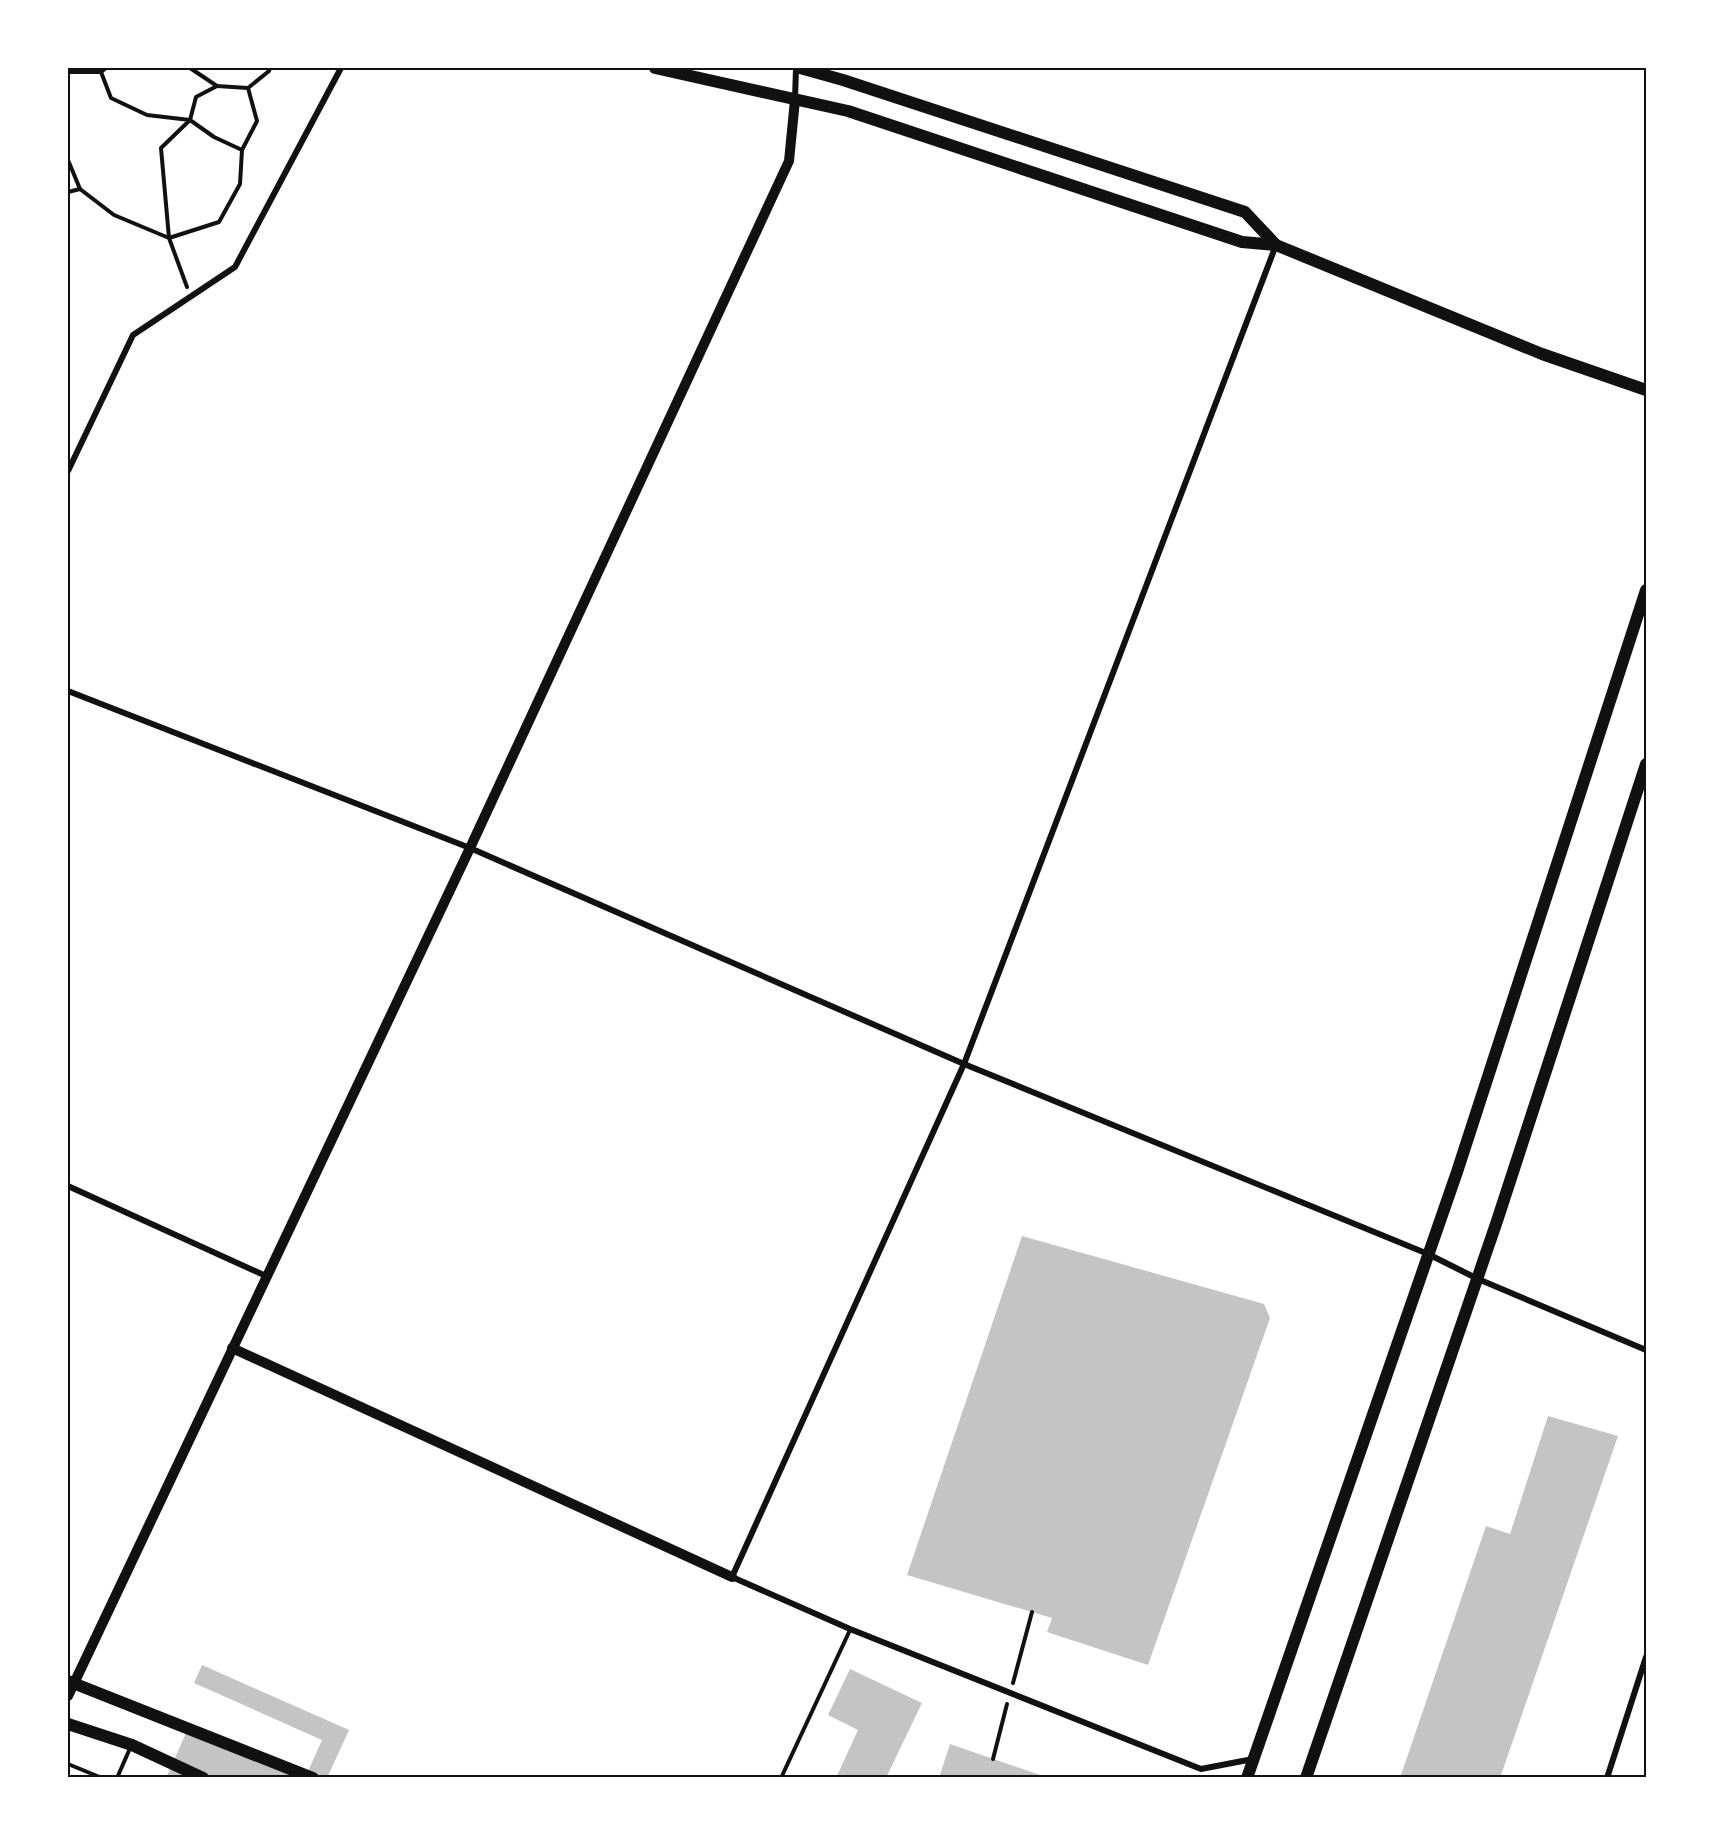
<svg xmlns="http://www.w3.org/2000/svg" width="1714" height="1845" font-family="'PT Sans',sans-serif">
<rect width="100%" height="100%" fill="#fff"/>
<!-- building -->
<g fill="#c4c4c4">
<polygon points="1022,1236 1264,1304 1270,1318 1148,1665 1047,1632 1052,1618 907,1575"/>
<polygon points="1548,1416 1618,1436 1500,1778 1400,1778 1486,1526 1510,1534"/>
<polygon points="202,1665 349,1730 327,1778 305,1778 322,1740 194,1683"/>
<polygon points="850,1669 922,1703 886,1778 836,1778 858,1730 828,1715"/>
<polygon points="190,1724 300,1778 166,1778"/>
<polygon points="950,1744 1046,1777 1046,1778 939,1778"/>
</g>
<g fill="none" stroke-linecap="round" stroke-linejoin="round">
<!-- path -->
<g stroke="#111" stroke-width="4">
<polyline points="190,68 217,86 248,88 269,71 270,68"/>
<polyline points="68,72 101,72 106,68"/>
<polyline points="101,72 111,98 147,115 190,120 214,137 242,150 240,184 219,222 169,238 161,148 190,120 196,97 217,86"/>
<polyline points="242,150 257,121 248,88"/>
<polyline points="68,160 80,189 114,215 169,238 187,287"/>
<polyline points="68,192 80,189"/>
<polyline points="1013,1683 1032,1612"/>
<polyline points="993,1759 1007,1704"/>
<polyline points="68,1764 102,1778"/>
</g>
<!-- service -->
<g stroke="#111" stroke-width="4">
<polyline points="117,1778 131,1746"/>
<polyline points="781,1778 850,1630"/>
</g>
<!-- minor -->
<g stroke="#111" stroke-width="6">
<polyline points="795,99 796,68"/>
<polyline points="68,471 133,335 235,267 341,68"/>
<polyline points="68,691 470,848 964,1064 1428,1254 1478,1279 1646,1350"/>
<polyline points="68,1186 266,1276"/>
<polyline points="1253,1759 1201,1769 850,1629 732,1577 964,1064 1276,245"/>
<polyline points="1607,1778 1646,1657"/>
</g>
<!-- tertiary -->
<g stroke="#111" stroke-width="10">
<polyline points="232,1348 732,1577"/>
<polyline points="68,1696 470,848 789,161 795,100"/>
</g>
<!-- secondary -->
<g stroke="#111" stroke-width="12">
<polyline points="655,68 848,111 1242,242 1276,245 1542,354 1646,390"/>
<polyline points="800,68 843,80 1245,212 1276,245"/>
<polyline points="68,1681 313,1778"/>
<polyline points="68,1724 132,1745 203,1778"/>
<polyline points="1247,1778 1457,1172 1646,590"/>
<polyline points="1306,1778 1497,1221 1646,764"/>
</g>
</g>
<!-- border -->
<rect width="1714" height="1845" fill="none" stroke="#ffffff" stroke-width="138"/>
<rect x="69" y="69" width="1576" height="1707" fill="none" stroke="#111" stroke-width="2"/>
</svg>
